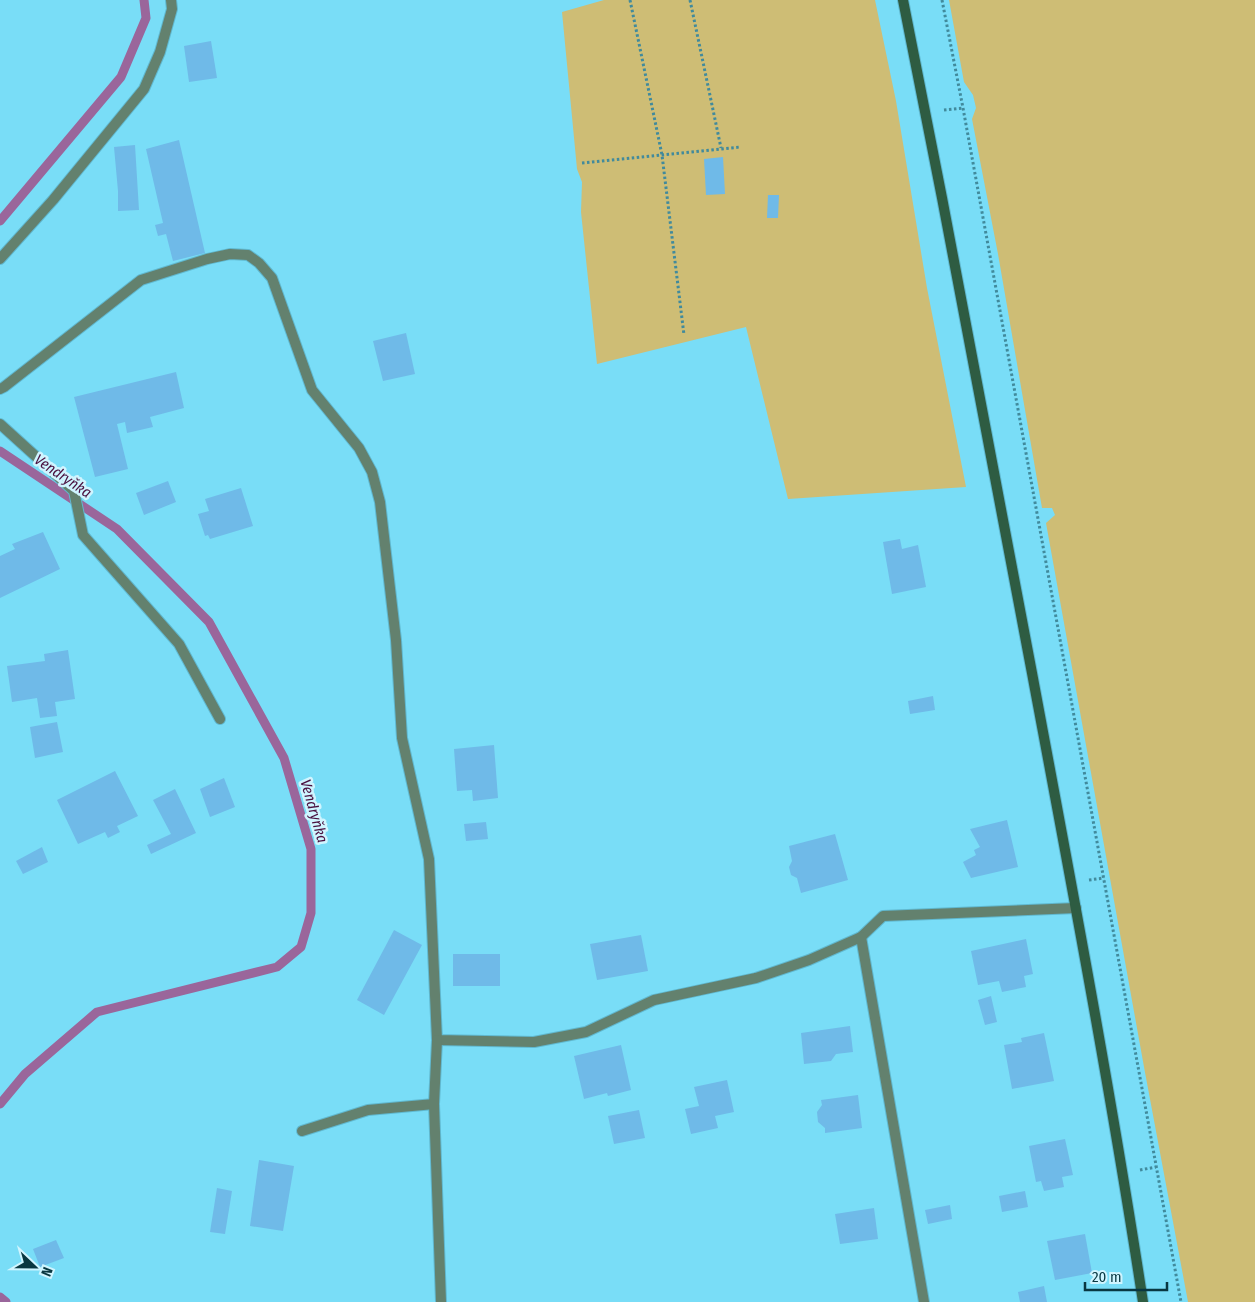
<svg xmlns="http://www.w3.org/2000/svg" width="1255" height="1302" font-family="'Fira Sans Condensed',sans-serif">
<rect width="100%" height="100%" fill="#79ddf7"/>
<!-- green -->
<g fill="#cebd75">
<polygon points="604,0 875,0 896,101 927,288 966,487 788,499 746,327 597,364 581,212 582,182 577,169 562,12"/>
<polygon points="949,0 1255,0 1255,1302 1188,1302 1144,1067 1046,523 1055,515 1052,508 1042,508 998,254 972,119 976,108 973,95 964,82"/>
</g>
<g fill="none" stroke-linecap="round" stroke-linejoin="round">
<!-- stream -->
<g stroke="#9a669b" stroke-width="9">
<polyline points="0,221 121,77 146,18 144,0"/>
<polyline points="0,451 117,529 209,622 284,758 311,849 311,913 301,947 277,967 97,1012 25,1074 0,1104"/>
<polyline points="0,1297 6,1302"/>
</g>
</g>
<!-- building -->
<g fill="#6fbae8">
<polygon points="211,41 217,78 189,82 184,46"/>
<polygon points="179,140 205,253 173,261 166,234 158,236 155,225 163,223 146,149"/>
<polygon points="135,145 139,210 118,211 118,191 114,147"/>
<polygon points="723,157 725,194 706,195 704,159"/>
<polygon points="768,195 779,195 778,218 767,218"/>
<polygon points="406,333 415,374 383,381 373,341"/>
<polygon points="176,372 184,408 150,417 153,427 127,433 125,422 117,424 128,469 95,477 74,397"/>
<polygon points="168,481 176,502 144,515 136,493"/>
<polygon points="241,488 253,526 210,539 208,535 205,536 198,514 209,511 205,499"/>
<polygon points="43,532 60,569 0,598 0,556 15,549 12,544"/>
<polygon points="900,539 902,549 918,545 926,587 892,594 883,542"/>
<polygon points="68,650 75,699 55,702 57,716 40,718 37,698 12,702 7,666 45,661 44,654"/>
<polygon points="933,696 935,710 910,714 908,701"/>
<polygon points="57,722 63,752 35,758 30,727"/>
<polygon points="494,745 498,798 473,801 472,790 457,791 454,749"/>
<polygon points="115,771 138,816 117,826 120,832 108,838 105,832 78,844 57,800"/>
<polygon points="224,778 235,807 210,817 200,789"/>
<polygon points="175,789 196,833 151,854 147,845 171,834 153,800"/>
<polygon points="1007,820 1018,867 971,878 963,862 976,855 974,850 980,847 970,829"/>
<polygon points="486,822 488,839 466,841 464,824"/>
<polygon points="835,834 848,880 801,893 797,878 791,875 789,867 792,861 789,846"/>
<polygon points="42,847 48,862 23,874 16,861"/>
<polygon points="394,930 422,945 384,1015 357,1000"/>
<polygon points="641,935 648,971 597,980 590,944"/>
<polygon points="1026,939 1033,974 1024,976 1026,987 1002,992 999,981 978,985 971,951"/>
<rect x="453" y="954" width="47" height="32"/>
<polygon points="991,996 997,1022 985,1025 978,1000"/>
<polygon points="850,1026 853,1052 836,1054 831,1061 804,1064 801,1033"/>
<polygon points="1044,1033 1054,1081 1012,1089 1004,1045 1022,1042 1021,1038"/>
<polygon points="621,1045 631,1090 608,1096 607,1093 584,1099 574,1056"/>
<polygon points="727,1080 734,1112 715,1116 718,1128 691,1134 685,1109 699,1106 694,1087"/>
<polygon points="858,1095 862,1128 825,1133 825,1128 818,1122 817,1112 822,1105 821,1100"/>
<polygon points="639,1110 645,1138 614,1144 608,1116"/>
<polygon points="1065,1139 1073,1175 1062,1177 1064,1187 1044,1191 1041,1181 1036,1182 1029,1146"/>
<polygon points="259,1160 294,1166 283,1231 250,1226"/>
<polygon points="217,1188 232,1191 225,1234 210,1232"/>
<polygon points="1025,1191 1028,1207 1002,1212 999,1196"/>
<polygon points="950,1205 952,1219 928,1224 925,1210"/>
<polygon points="874,1208 878,1239 840,1244 835,1214"/>
<polygon points="1085,1234 1092,1273 1055,1280 1047,1241"/>
<polygon points="56,1240 64,1258 40,1267 33,1249"/>
<polygon points="1044,1286 1047,1302 1020,1302 1018,1292"/>
</g>
<g fill="none" stroke-linecap="round" stroke-linejoin="round">
<!-- lane casing -->
<g stroke="#60b8cf" stroke-width="12">
<polyline id="lane" points="302,1131 368,1110 434,1104"/>
</g>
<!-- street casing -->
<g stroke="#60b8cf" stroke-width="12">
<g id="street">
<polyline points="0,259 53,200 144,89 160,52 172,9 171,0"/>
<polyline points="0,389 4,387 141,280 207,259 230,254 248,255 259,263 272,278 312,390 359,448 372,472 380,502 396,640 402,738 429,859 437,1040 534,1042 586,1032 654,1000 756,978 809,960 861,937 883,916 1076,908"/>
<polyline points="0,424 74,491 83,535 179,644 220,719"/>
<polyline points="861,937 924,1302"/>
<polyline points="437,1040 434,1104 441,1302"/>
</g>
</g>
<!-- secondary casing -->
<g stroke="#60b8cf" stroke-width="12">
<path id="secondary" d="M 903,0 C 948,224 990,449 1032,673 C 1071,882 1111,1092 1143,1302"/>
</g>
<!-- path -->
<g stroke="#418a9c" stroke-width="3" stroke-dasharray="2.5 2.5" stroke-linecap="butt">
<polyline points="630,0 662,155 684,335"/>
<polyline points="690,0 721,148"/>
<polyline points="942,0 963,108 1181,1302"/>
<polyline points="944,110 963,108"/>
<polyline points="582,163 740,147"/>
<polyline points="1089,880 1104,878"/>
<polyline points="1140,1170 1156,1167"/>
</g>
<!-- lane -->
<use href="#lane" stroke="#63816e" stroke-width="10"/>
<!-- street -->
<use href="#street" stroke="#63816e" stroke-width="10"/>
<!-- secondary -->
<use href="#secondary" stroke="#2e5c42" stroke-width="10"/>
</g>
<g text-anchor="middle" stroke-width="5" stroke-linejoin="round" paint-order="stroke">
<!-- water labels -->
<g font-size="15" font-style="italic" fill="#4a103f" stroke="#d0f5ff">
<text transform="translate(63 476) rotate(34)" y="5">Vendryňka</text>
<text transform="translate(314 811) rotate(74)" y="5">Vendryňka</text>
</g>
</g>
<!-- north arrow -->
<g transform="translate(35 1267) rotate(112)" stroke="#d0f5ff" stroke-width="4" paint-order="stroke">
<path d="M0-4L9 19L0 12L-9 19Z" fill="#093741"/>
<text y="-8" font-size="14" font-weight="bold" text-anchor="middle" fill="#093741">N</text>
</g>
<!-- scale -->
<path d="M1085 1282v8h82v-8" fill="none" stroke="#093741" stroke-width="2.5"/>
<text x="1092" y="1282" font-size="15" fill="#093741" stroke="#d0f5ff" stroke-width="4" paint-order="stroke">20 m</text>
</svg>
